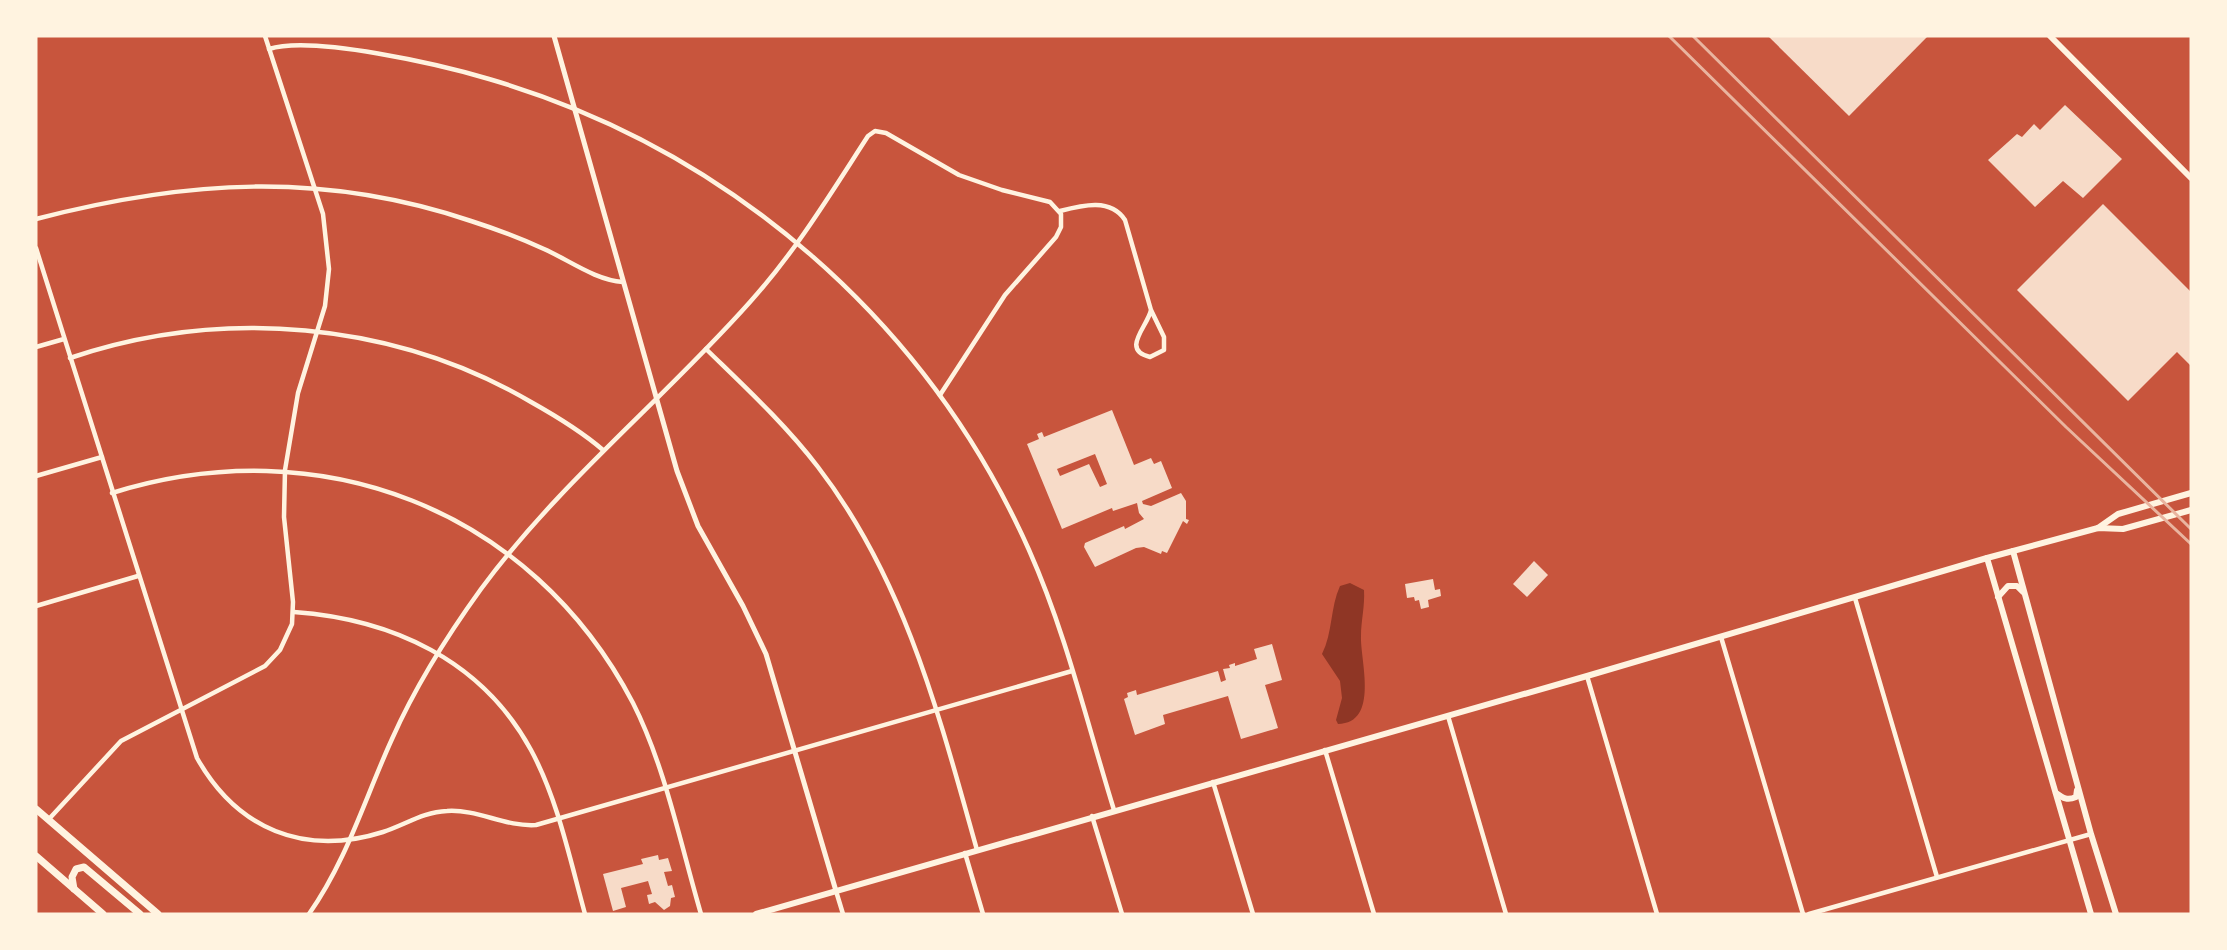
<svg xmlns="http://www.w3.org/2000/svg" width="2227" height="950" font-family="Arial,sans-serif">
<rect width="100%" height="100%" fill="#c8553d"/>
<!-- water -->
<path fill="#8f3625" d="M 1350,583 L 1364,590 C 1365,606 1361,621 1361,636 C 1360,660 1380,723 1338,724 L 1336,720 L 1342,698 L 1340,681 L 1322,654 C 1333,632 1330,608 1340,586 Z"/>
<!-- building -->
<g fill="#f7dbc8" fill-rule="evenodd">
<polygon points="1768,36 1928,36 1849,116"/>
<polygon points="2065,105 2122,159 2083,198 2063,181 2035,207 1988,160 2017,134 2022,137 2034,124 2040,130"/>
<polygon points="2103,204 2191,292 2191,366 2177,352 2128,401 2017,290"/>
<path d="M 1112,410 L 1134,465 L 1151,458 L 1154,464 L 1161,461 L 1172,488 L 1142,501 L 1143,504 L 1151,506 L 1181,493 L 1186,501 L 1186,519 L 1189,520 L 1187,524 L 1183,521 L 1167,553 L 1162,551 L 1161,554 L 1144,547 L 1136,548 L 1095,567 L 1084,547 L 1085,543 L 1124,526 L 1125,529 L 1144,519 L 1139,513 L 1137,503 L 1113,511 L 1112,508 L 1062,529 L 1027,444 L 1039,439 L 1037,434 L 1042,432 L 1044,437 ZM 1095,454 L 1107,484 L 1100,487 L 1089,464 L 1060,476 L 1057,469 Z"/>
<polygon points="1534,561 1548,575 1527,597 1513,584"/>
<polygon points="1433,579 1435,590 1440,589 1441,596 1428,600 1429,607 1421,609 1419,600 1415,601 1414,597 1407,598 1405,584"/>
<polygon points="1272,644 1282,680 1265,685 1278,728 1241,739 1228,696 1163,715 1165,724 1135,735 1124,699 1128,697 1127,693 1136,690 1137,695 1218,671 1221,682 1226,680 1223,669 1230,668 1229,665 1235,663 1235,666 1257,659 1254,649"/>
<polygon points="658,855 659,860 668,858 672,871 664,872 668,886 672,885 675,897 671,898 670,906 664,910 655,902 649,904 647,895 652,894 648,881 621,888 626,907 613,911 603,874 643,864 641,859"/>
</g>
<g fill="none" stroke-linecap="round" stroke-linejoin="round">
<!-- minor -->
<g stroke="#fff3e0" stroke-width="4.5">
<path d="M 269,49 C 313,35 442,65 489,79 C 729,149 927,321 1029,550 C 1066,633 1087,723 1114,810"/>
<path d="M 1060,211 C 1083,205 1111,198 1125,220 L 1151,310 C 1148,326 1120,350 1150,357 L 1164,350 L 1164,337 L 1151,310"/>
<path d="M 36,219 C 186,180 322,171 471,221 C 496,229 520,238 544,249 C 569,260 595,280 623,282"/>
<path d="M 36,248 L 197,758 C 237,829 304,857 383,832 C 405,825 423,812 447,811 C 478,809 505,827 536,825 L 1072,671"/>
<polyline points="36,347 64,339"/>
<path d="M 706,349 C 745,387 785,424 818,467 C 905,580 939,715 977,850"/>
<path d="M 70,358 C 221,307 393,321 531,402 C 556,416 581,431 603,450"/>
<polyline points="36,476 102,457"/>
<path d="M 112,493 C 319,428 531,508 633,703 C 665,766 681,846 701,914"/>
<polyline points="1855,598 1937,877"/>
<polyline points="36,606 138,576"/>
<path d="M 294,612 C 392,619 482,660 531,750 C 558,800 570,860 585,914"/>
<polyline points="1721,637 1803,914"/>
<polyline points="1587,676 1657,914"/>
<polyline points="1448,716 1506,914"/>
<polyline points="1325,750 1374,914"/>
<polyline points="1213,782 1253,914"/>
<polyline points="1092,816 1122,914"/>
<polyline points="49,819 121,741 265,666 280,650 292,624 293,602 284,517 285,470 298,393 325,306 329,269 323,214 265,36"/>
<polyline points="965,853 983,914"/>
<polyline points="836,891 843,914"/>
<path d="M 309,914 C 347,860 365,798 392,739 C 416,685 447,636 481,589 C 560,482 663,400 750,302 C 796,251 831,193 868,136 L 875,131 L 886,133 L 959,175 L 1002,190 L 1050,202 L 1061,214 L 1061,227 L 1056,237 L 1005,295 L 940,395"/>
<polyline points="1809,914 2091,834"/>
</g>
<!-- tertiary -->
<polyline stroke="#fff3e0" stroke-width="5" points="554,36 677,471 698,526 743,606 766,654 836,891"/>
<!-- secondary -->
<g stroke="#fff3e0" stroke-width="6">
<polyline points="2050,36 2191,178"/>
<polyline points="2098,528 2118,514 2191,493"/>
<polyline points="2013,551 2091,834 2116,914"/>
<polyline points="1987,558 2091,914"/>
<polyline points="1998,597 2008,586 2017,586 2023,592"/>
<path d="M 2056,793 C 2063,798 2067,801 2076,797 L 2077,790"/>
<polyline points="756,914 1587,676 1987,558 2098,528 2123,529 2191,510"/>
</g>
<!-- primary -->
<g stroke="#fff3e0" stroke-width="7">
<polyline points="36,809 158,914"/>
<polyline points="36,856 103,914"/>
<polyline points="74,889 72,877 76,869 84,867 140,914"/>
</g>
<!-- rail -->
<g stroke="#e9b49f" stroke-width="3">
<polyline points="1669,36 2066,427 2191,544"/>
<polyline points="1693,36 2191,529"/>
</g>
</g>
<!-- border -->
<rect width="2227" height="950" fill="none" stroke="#fff3e0" stroke-width="75"/>
</svg>
